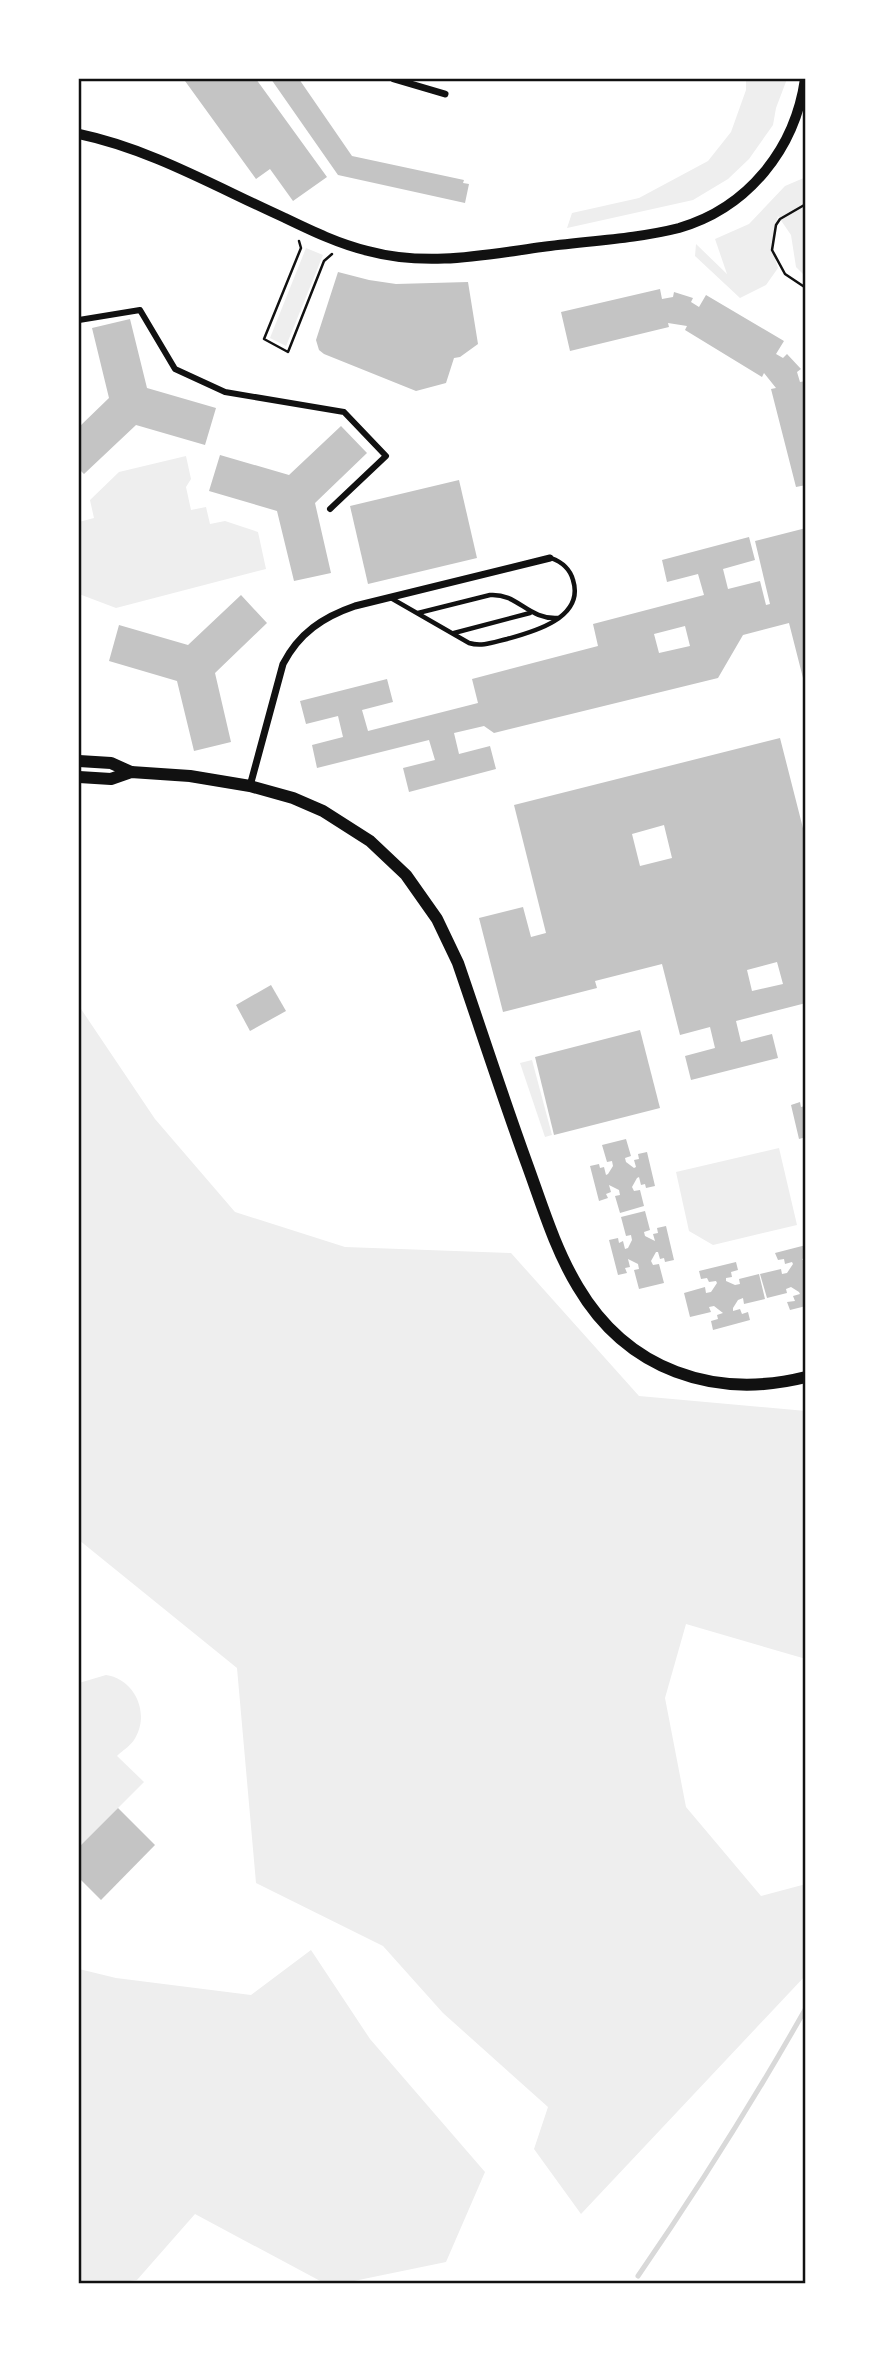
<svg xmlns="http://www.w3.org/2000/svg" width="885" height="2362" font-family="Overpass,sans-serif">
<rect width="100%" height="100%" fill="#fff"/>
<!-- green -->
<g fill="#eee">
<polygon points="746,79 787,79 776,108 773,125 749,159 728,179 693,200 567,228 572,213 639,198 708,161 731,132 746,90"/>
<polygon points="806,177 806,277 796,267 791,235 778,216 771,246 778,268 766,285 740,298 695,256 696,244 727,274 715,239 749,224 785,186"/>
<polygon points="306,248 323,255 286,346 270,338"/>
<polygon points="186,456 191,479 186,487 191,510 206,507 210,524 225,521 258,532 266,569 116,608 79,594 79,522 94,518 90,500 119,472"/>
<polygon points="79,1006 155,1119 235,1212 345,1247 511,1253 639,1396 806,1411 806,1659 686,1624 665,1698 686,1807 761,1896 806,1884 806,1975 581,2214 534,2149 548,2107 443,2013 383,1946 256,1883 237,1668 79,1540"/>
<polygon points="532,1060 552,1135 545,1137 520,1063"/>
<polygon points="779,1148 797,1225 713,1245 689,1231 676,1172"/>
<path d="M 106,1675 C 135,1679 151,1714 134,1740 C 130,1746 122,1751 117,1756 L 144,1782 L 79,1847 L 79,1683 Z"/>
<polygon points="311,1950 370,2039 485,2172 446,2262 344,2283 324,2283 195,2214 137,2280 114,2283 79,2283 79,1969 116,1978 251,1995"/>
</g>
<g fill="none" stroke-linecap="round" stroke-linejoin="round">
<!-- stream -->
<path stroke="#d9d9d9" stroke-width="5" d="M 638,2276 C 698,2189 754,2100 806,2008"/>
</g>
<!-- building -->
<g fill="#c4c4c4" fill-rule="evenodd">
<polygon points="188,79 256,79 327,177 293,201 270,169 256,179 185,81"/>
<polygon points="271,79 299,79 352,156 464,180 463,183 469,184 465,203 338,175"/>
<polygon points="338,272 369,280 396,284 468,282 478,344 460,357 454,358 446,383 416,391 324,354 319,350 316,340"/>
<polygon points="660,289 662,299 673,297 674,292 693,298 691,302 699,307 706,295 784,341 776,354 783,358 787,354 801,369 797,372 800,382 806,381 806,485 796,487 771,389 776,388 764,373 762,377 685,330 687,326 668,323 669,327 570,351 561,312"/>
<polygon points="130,319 147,388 216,408 205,445 136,425 84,474 79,469 79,427 109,398 92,328"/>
<polygon points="341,426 367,453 315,503 331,573 294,581 277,511 209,491 220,455 289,475"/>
<polygon points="459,480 477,558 368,584 350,506"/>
<path d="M 806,528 L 806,678 L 803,678 L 789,623 L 743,635 L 718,678 L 494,733 L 484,726 L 454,733 L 459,754 L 490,746 L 496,769 L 409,792 L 403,768 L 435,760 L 429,740 L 317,768 L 312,745 L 343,737 L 338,716 L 306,724 L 300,701 L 387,679 L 393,702 L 362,710 L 368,731 L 478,703 L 472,679 L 598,646 L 593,624 L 704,595 L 698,574 L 667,582 L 662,560 L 749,537 L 755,560 L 723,569 L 728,589 L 760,581 L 766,605 L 770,604 L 755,541 ZM 685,626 L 690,646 L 659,653 L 654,634 Z"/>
<polygon points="241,595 267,623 215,673 231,742 194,751 177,681 109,661 119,625 188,645"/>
<path d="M 780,738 L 806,840 L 806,955 L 803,956 L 806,968 L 806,1003 L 736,1021 L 741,1042 L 772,1034 L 778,1058 L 691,1080 L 685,1056 L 715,1048 L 710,1027 L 680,1035 L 662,964 L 595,981 L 597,988 L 503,1012 L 479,918 L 523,907 L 531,937 L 546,933 L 514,805 ZM 664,825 L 672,858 L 640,866 L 632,834 ZM 777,962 L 783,984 L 752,991 L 747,970 Z"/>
<polygon points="271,985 286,1011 250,1031 236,1005"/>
<polygon points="640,1030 660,1108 554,1135 535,1057"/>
<polygon points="800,1102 801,1107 805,1106 806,1109 806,1137 799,1139 791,1105"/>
<polygon points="626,1139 631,1156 625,1158 626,1162 634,1168 636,1167 634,1160 639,1159 638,1154 647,1152 655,1186 646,1188 645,1184 641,1185 639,1177 637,1178 632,1187 634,1191 640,1190 644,1206 620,1213 615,1196 620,1195 619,1190 609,1185 611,1192 606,1194 608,1198 599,1201 590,1166 599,1164 600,1168 604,1167 606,1175 608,1174 613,1166 612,1161 607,1162 602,1145"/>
<polygon points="645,1211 650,1230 644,1232 645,1236 655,1241 653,1234 658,1233 657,1228 666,1226 674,1260 665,1262 664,1258 660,1259 658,1252 656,1252 651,1261 653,1265 659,1264 664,1283 639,1289 634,1270 639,1269 638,1264 628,1259 630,1267 625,1268 627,1273 618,1275 609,1240 618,1238 619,1243 623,1241 625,1249 628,1248 632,1240 631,1235 626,1236 621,1217"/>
<polygon points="806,1245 806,1258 802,1259 806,1264 806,1306 790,1310 787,1302 795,1301 793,1296 800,1294 799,1292 791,1287 786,1289 787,1293 767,1298 760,1274 781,1269 782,1274 787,1273 793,1264 792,1262 785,1264 784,1259 778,1260 775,1253"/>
<polygon points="736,1262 738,1270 731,1272 732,1277 726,1278 726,1281 735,1285 740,1284 739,1279 759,1274 765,1299 744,1304 743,1298 738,1300 733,1308 733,1311 740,1309 742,1314 748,1312 750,1320 713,1330 711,1321 718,1319 717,1315 723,1313 714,1306 709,1307 711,1312 690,1317 684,1293 705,1287 706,1293 711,1292 717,1283 716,1281 709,1282 707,1278 701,1279 699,1271"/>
<polygon points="118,1808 155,1845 101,1900 79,1878 79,1847"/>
</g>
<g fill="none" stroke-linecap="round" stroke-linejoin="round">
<!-- path -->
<g stroke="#111" stroke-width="2.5">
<polyline points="806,204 780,219 776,225 772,250 785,274 806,288"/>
<polyline points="299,241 301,248 264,339 288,352 324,261 332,254"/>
</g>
<!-- service -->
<g stroke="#111" stroke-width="4.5">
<path d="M 389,597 L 469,643 C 482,647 494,642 507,639 C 533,632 585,618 573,580 C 570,569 562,562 551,558"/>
<path d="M 418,613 L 490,595 C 518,593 528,620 558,618"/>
<polyline points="454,633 530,613"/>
</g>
<!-- pedestrian -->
<polyline stroke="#111" stroke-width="6" points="79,320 140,310 175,369 225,392 344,412 386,456 330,509"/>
<!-- minor -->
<g stroke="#111" stroke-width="7">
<polyline points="394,79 445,94"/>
<path d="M 250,786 L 283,664 C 299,633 323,617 355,606 L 550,558"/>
</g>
<!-- tertiary -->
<path stroke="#111" stroke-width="10" d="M 79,134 C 151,149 218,188 285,218 C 312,231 339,244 368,251 C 427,267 484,255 542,247 C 586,241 636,239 679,228 C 748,208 795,149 805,79"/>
<!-- secondary -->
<g stroke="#111" stroke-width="12">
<polyline points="79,761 111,763 131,772"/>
<path d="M 79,777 L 111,779 L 131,772 L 190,776 L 250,786 L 293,798 L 323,811 L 370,841 L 406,875 L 437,919 L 458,963 C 481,1030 503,1098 527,1164 C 542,1205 555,1249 578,1287 C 627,1370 714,1400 806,1377"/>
</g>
</g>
<!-- border -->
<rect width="885" height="2362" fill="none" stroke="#ffffff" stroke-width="161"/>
<rect x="80" y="80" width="724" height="2202" fill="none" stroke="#111" stroke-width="2.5"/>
</svg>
